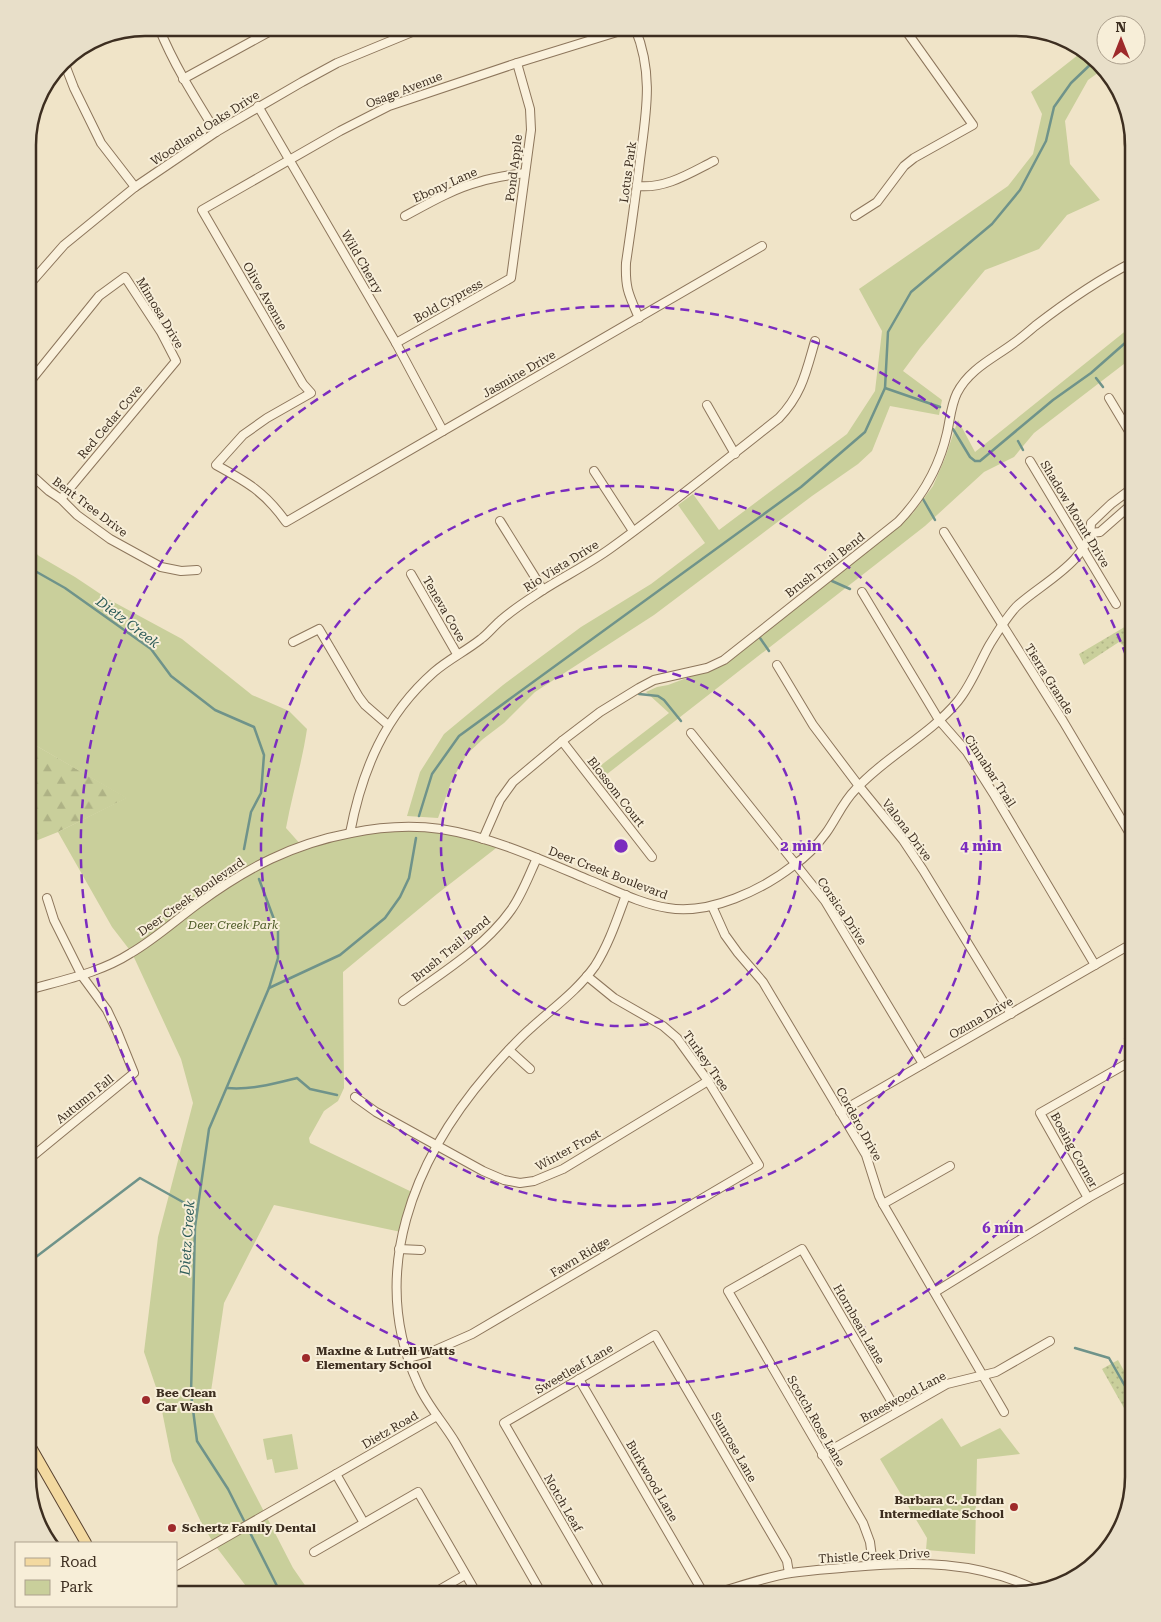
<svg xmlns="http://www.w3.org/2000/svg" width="1161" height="1622" font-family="'Roboto Serif',serif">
<defs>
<pattern id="grass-dots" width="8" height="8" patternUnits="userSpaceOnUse" patternTransform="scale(1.25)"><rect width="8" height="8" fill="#c9cf9b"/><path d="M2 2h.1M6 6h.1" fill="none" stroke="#aeb285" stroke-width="1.8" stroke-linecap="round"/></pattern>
<pattern id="forest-firs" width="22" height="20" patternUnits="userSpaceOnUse" patternTransform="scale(1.25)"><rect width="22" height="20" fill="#c9cf9b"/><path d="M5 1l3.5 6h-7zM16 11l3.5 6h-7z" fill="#aeb285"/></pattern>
</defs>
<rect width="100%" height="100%" fill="#f0e4c8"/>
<!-- grass -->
<g fill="url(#grass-dots)">
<polygon points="1133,622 1133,654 1119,642 1084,665 1079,654"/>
<polygon points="1118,1360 1133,1387 1133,1424 1102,1369"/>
</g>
<!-- forest -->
<polygon fill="url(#forest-firs)" points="28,741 127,798 58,832 28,844"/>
<!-- park -->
<g fill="#c9cf9b">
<polygon points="1083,51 1102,70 1088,80 1065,121 1070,164 1100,200 1067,215 1039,249 985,270 920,348 903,371 942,400 939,415 890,406 872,451 858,464 812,496 654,615 535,692 504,723 483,739 467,754 452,780 438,818 407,816 420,772 444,734 503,685 581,627 651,584 705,543 678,505 693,494 719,530 847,434 875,391 882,331 859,289 1008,186 1033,154 1042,114 1031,92"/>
<polygon points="1133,325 1133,357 1034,433 1014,457 984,472 925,526 602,778 596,769 669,713 646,692 657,687 668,685 724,664 913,513 933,486 945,458 958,420 975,452"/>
<path d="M 28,546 L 39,556 L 75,577 L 108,599 L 182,639 L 252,695 L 289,711 L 307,729 C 302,763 292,795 286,828 L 302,846 L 374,829 L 441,829 L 500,845 L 437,894 L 343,972 L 344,1088 L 338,1101 L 324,1111 L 309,1138 L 310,1143 L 414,1193 L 401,1232 L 274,1205 L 224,1303 L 209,1405 L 293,1568 L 311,1594 L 252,1594 L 214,1544 L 201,1522 L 172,1461 L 159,1396 L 144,1352 L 158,1237 L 193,1103 L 181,1059 L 132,953 L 112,927 L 58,832 L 126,798 L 28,741 Z"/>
<polygon points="942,1418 961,1447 1000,1428 1020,1454 977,1459 975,1554 926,1550 927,1538 880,1459"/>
<polygon points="292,1434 298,1469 275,1473 272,1459 267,1460 263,1439"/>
</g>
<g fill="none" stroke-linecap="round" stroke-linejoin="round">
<!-- stream -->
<g stroke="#6f938a" stroke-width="2.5">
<polyline points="1096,378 1103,387"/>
<polyline points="885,388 940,407"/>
<polyline points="953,429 970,457 975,461 980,461 1053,400 1091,373 1133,336"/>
<polyline points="1018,441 1023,450"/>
<polyline points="923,499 935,520"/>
<polyline points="28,567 65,588 151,649 171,676 215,710 254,727 264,755 261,793 251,812 244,849"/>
<polyline points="832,581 850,589"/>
<polyline points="1126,617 1133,626"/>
<polyline points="760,638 769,651"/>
<polyline points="639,694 658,696 664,700 681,721"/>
<polyline points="419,816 432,774 459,736 801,487 865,432 885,388 888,332 911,292 992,224 1020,190 1046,141 1054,107 1071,83 1093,62"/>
<polyline points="259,879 278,930 278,958 269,988 209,1129 195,1227 191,1394 197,1441 228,1489 281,1594"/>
<polyline points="269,988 340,955 385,918 400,897 409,878 416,838"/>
<path d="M 227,1088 C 251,1090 273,1084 297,1078 L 310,1089 L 337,1095"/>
<polyline points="28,1263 140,1178 197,1210"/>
<polyline points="1075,1348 1109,1358 1133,1400"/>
</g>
<!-- minor casing -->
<g stroke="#8d765c" stroke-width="10">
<g id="minor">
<path d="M 159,28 C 174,65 195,98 216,132"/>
<path d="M 630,28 L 517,63 L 389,106 L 340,131 L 202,210 L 303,384 L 311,393 L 267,418 L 243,435 L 216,465 C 247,482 265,492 286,522 L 762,246"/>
<path d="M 635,28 C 654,74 646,113 640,160 C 636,194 631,229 626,263 C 625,289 629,295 639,318"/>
<polyline points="64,62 74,88 101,143 135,187"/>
<polyline points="183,79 276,28"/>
<polyline points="258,106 396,343 443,431"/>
<path d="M 1130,130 C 1127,139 1128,149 1133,156"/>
<path d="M 637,186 C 666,189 690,173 714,161"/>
<path d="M 405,216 C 429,203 453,189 479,182 C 494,177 510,175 525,173"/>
<polyline points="855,216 877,202 904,166 914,158 973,125 904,28"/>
<polyline points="28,286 64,245 135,187 216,132 302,82 337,63 422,28"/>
<polyline points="396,343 511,278 531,130 530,109 517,63"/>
<polyline points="28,384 99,296 125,277 161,332 176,361 61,499"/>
<polyline points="1109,398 1133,438"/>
<polyline points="707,405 735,454"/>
<polyline points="1030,461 1116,604"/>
<polyline points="594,471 633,531"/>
<polyline points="28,472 49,491 61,499 77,515 110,539 161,567 181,571 197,570"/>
<polyline points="500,521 543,590"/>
<polyline points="944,532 1063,721 1133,839"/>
<polyline points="1091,533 1100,532 1133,503"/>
<polyline points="411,574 457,654"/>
<polyline points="862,592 939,720 967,752 993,793 1095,965"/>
<polyline points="293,642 319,629 359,697 365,705 388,725"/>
<polyline points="777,665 813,725 859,786 903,840 923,870 1011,1014"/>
<polyline points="691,733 825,901 923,1064"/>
<polyline points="562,741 652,857"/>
<path d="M 350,833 C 362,770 385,715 434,672 C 449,659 466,651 481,639 C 488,634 493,627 500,621 C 513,609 528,600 543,590 C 565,576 589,564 611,548 C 668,507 723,462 779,418 C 802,394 806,372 815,341"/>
<path d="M 483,839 L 500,800 L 513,782 L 562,741 L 600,712 L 639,688 L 654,680 L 707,668 L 724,660 L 898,522 C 923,496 939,468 947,433 C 950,420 951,405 957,393 C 969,369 994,358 1014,343 C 1021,338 1028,332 1035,326 C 1066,302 1098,280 1133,262"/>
<polyline points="712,906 725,935 738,953 763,982 866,1155 879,1196 883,1204 1004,1412"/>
<path d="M 28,990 C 63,980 100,973 131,953 C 155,939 177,919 199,903 C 247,868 292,844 351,833 C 380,827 412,825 441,829 C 492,837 542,860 589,880 C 614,890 641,904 668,908 C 710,915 762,890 794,865 C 806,857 818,844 826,833 C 836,819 843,802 855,790 C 886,756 929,736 958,701 C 972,684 979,663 990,644 C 998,631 1006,618 1016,607 C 1040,584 1091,561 1091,523 L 1111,504 L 1131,489 L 1133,489"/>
<path d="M 403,1001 C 440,974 484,948 511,910 C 522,895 529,875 537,858"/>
<polyline points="509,1050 530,1069"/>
<polyline points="355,1097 376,1112 483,1171 504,1180 520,1183 534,1181 563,1169 708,1081"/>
<polyline points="840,1112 1133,943"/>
<polyline points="28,1160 134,1073 117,1031 107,1010 82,976 54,920 47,898"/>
<polyline points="1088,1198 1040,1113 1133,1060"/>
<polyline points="883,1204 950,1166"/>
<polyline points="399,1249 421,1250"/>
<polyline points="1133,1287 1133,1285"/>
<polyline points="935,1292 1088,1198 1133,1173"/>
<polyline points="409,1358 431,1352 472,1334 759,1165 708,1081 677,1038 663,1026 614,998 587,976"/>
<polyline points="579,1379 704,1594"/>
<polyline points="822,1455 947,1384 996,1372 1050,1341"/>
<polyline points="336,1474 364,1523"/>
<polyline points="314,1552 418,1492 477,1594"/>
<polyline points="873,1565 870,1542 863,1523 728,1291 802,1249 897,1411"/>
<polyline points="176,1566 437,1416"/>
<polyline points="432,1594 465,1575"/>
<path d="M 542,1594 C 513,1544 484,1493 455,1442 C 443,1422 427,1405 418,1384 C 367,1273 414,1159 489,1072 C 502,1057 516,1041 531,1028 C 553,1008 578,990 595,966 C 609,944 617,919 626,895"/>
<polyline points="603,1594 504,1423 655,1335 782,1552 787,1561 789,1573"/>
<path d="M 713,1594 C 738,1587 765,1577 791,1573 C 811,1570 831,1569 852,1567 C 916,1561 976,1561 1035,1589"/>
</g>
</g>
<!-- major casing -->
<g stroke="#5b4430" stroke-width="12">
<polyline id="major" points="28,1442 86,1543"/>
</g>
<!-- minor -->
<use href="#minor" stroke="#faf1dc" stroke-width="8"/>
<!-- major -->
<use href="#major" stroke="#f3d9a0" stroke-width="10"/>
</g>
<!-- distance rings -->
<g fill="none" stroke="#7b2cbf" stroke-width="2.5" stroke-dasharray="9 6">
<circle cx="621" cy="846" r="180"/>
<circle cx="621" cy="846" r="360"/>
<path d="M1133 1017A540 540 0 1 1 1133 675"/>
</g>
<!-- markers -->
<g fill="#9e2a2b" stroke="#f7eed8" stroke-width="2">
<circle cx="306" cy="1358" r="5"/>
<circle cx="146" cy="1400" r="5"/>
<circle cx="1014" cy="1507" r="5"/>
<circle cx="172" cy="1528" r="5"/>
</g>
<g text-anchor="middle" stroke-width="4" stroke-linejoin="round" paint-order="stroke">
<!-- street labels -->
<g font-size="12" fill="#3d2e20" stroke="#f7eed8">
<text transform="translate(404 90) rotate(-21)" y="4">Osage Avenue</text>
<text transform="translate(205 128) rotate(-33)" y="4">Woodland Oaks Drive</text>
<text transform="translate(514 168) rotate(-83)" y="4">Pond Apple</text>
<text transform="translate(628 172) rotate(-82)" y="4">Lotus Park</text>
<text transform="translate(445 185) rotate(-24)" y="4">Ebony Lane</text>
<text transform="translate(362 262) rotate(60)" y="4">Wild Cherry</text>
<text transform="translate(265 296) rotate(60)" y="4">Olive Avenue</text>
<text transform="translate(448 301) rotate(-29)" y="4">Bold Cypress</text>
<text transform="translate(160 313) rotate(59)" y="4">Mimosa Drive</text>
<text transform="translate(519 374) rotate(-30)" y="4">Jasmine Drive</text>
<text transform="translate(110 422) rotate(-50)" y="4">Red Cedar Cove</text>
<text transform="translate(90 507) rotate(37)" y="4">Bent Tree Drive</text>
<text transform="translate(1075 514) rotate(59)" y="4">Shadow Mount Drive</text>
<text transform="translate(825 565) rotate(-38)" y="4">Brush Trail Bend</text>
<text transform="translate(561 566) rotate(-32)" y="4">Rio Vista Drive</text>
<text transform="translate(444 609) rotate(60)" y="4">Teneva Cove</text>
<text transform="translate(1049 679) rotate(58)" y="4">Tierra Grande</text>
<text transform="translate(990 771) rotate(57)" y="4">Cinnabar Trail</text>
<text transform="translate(616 792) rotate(52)" y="4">Blossom Court</text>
<text transform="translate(907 830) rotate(53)" y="4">Valona Drive</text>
<text transform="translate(608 873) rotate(21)" y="4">Deer Creek Boulevard</text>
<text transform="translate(191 897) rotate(-35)" y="4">Deer Creek Boulevard</text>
<text transform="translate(842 911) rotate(56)" y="4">Corsica Drive</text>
<text transform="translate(451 949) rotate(-39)" y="4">Brush Trail Bend</text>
<text transform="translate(981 1018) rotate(-30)" y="4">Ozuna Drive</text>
<text transform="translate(706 1061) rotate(55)" y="4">Turkey Tree</text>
<text transform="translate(85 1099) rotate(-39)" y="4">Autumn Fall</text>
<text transform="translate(859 1124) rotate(61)" y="4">Cordero Drive</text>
<text transform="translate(568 1150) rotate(-29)" y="4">Winter Frost</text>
<text transform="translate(1074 1150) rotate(61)" y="4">Boeing Corner</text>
<text transform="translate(580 1257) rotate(-31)" y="4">Fawn Ridge</text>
<text transform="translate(859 1324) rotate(60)" y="4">Hornbean Lane</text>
<text transform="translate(574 1369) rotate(-30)" y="4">Sweetleaf Lane</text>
<text transform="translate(903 1397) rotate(-28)" y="4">Braeswood Lane</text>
<text transform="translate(816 1421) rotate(60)" y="4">Scotch Rose Lane</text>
<text transform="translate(390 1430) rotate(-30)" y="4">Dietz Road</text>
<text transform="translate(734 1447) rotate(60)" y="4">Sunrose Lane</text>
<text transform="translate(652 1481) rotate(60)" y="4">Burkwood Lane</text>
<text transform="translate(563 1503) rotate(60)" y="4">Notch Leaf</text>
<text transform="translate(874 1556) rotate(-3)" y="4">Thistle Creek Drive</text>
</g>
<!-- park labels -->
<g font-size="12" font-style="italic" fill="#4d5a26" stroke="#f7eed8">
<text x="233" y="929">Deer Creek Park</text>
</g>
<!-- poi labels -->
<g font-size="12" font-weight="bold" fill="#3d2e20" stroke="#f7eed8" text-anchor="start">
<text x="316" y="1355">Maxine &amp; Lutrell Watts<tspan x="316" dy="14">Elementary School</tspan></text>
<text x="156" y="1397">Bee Clean<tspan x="156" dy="14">Car Wash</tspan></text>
<text x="1004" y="1504" text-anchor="end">Barbara C. Jordan<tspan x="1004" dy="14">Intermediate School</tspan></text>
<text x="182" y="1532">Schertz Family Dental</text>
</g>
<!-- water labels -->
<g font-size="14" font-style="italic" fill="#2f5d5a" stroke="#f7eed8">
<text transform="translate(128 622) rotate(37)" y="5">Dietz Creek</text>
<text transform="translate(187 1238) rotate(-86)" y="5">Dietz Creek</text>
</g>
</g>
<!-- crop -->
<path d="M0 0H1161V1622H0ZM145 36H1016A109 109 0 0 1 1125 145V1477A109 109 0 0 1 1016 1586H145A109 109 0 0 1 36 1477V145A109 109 0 0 1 145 36Z" fill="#e8dfc9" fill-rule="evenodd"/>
<path fill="none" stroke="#3d2e20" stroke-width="2.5" d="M145 36H1016A109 109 0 0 1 1125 145V1477A109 109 0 0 1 1016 1586H145A109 109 0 0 1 36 1477V145A109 109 0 0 1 145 36Z"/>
<circle cx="621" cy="846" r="8" fill="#7b2cbf" stroke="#f7eed8" stroke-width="2.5"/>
<g font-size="15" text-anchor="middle" font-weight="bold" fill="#7b2cbf" stroke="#f7eed8" stroke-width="4" stroke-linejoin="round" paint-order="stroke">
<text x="801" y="851">2 min</text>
<text x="981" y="851">4 min</text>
<text x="1003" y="1233">6 min</text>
</g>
<!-- legend -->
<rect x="15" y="1542" width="162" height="65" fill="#f7eed8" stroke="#ada18e"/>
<rect x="25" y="1558" width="25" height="8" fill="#f3d9a0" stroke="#ada18e"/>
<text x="60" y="1567" font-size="15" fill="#3d2e20">Road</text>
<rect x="25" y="1580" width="25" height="15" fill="#c9cf9b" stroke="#ada18e"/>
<text x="60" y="1592" font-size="15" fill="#3d2e20">Park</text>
<!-- north arrow -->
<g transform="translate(1121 40)"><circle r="24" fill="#f7eed8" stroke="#ada18e"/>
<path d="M0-4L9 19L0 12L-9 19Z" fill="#9e2a2b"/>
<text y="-8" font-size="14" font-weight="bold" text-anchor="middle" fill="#3d2e20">N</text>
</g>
</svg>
